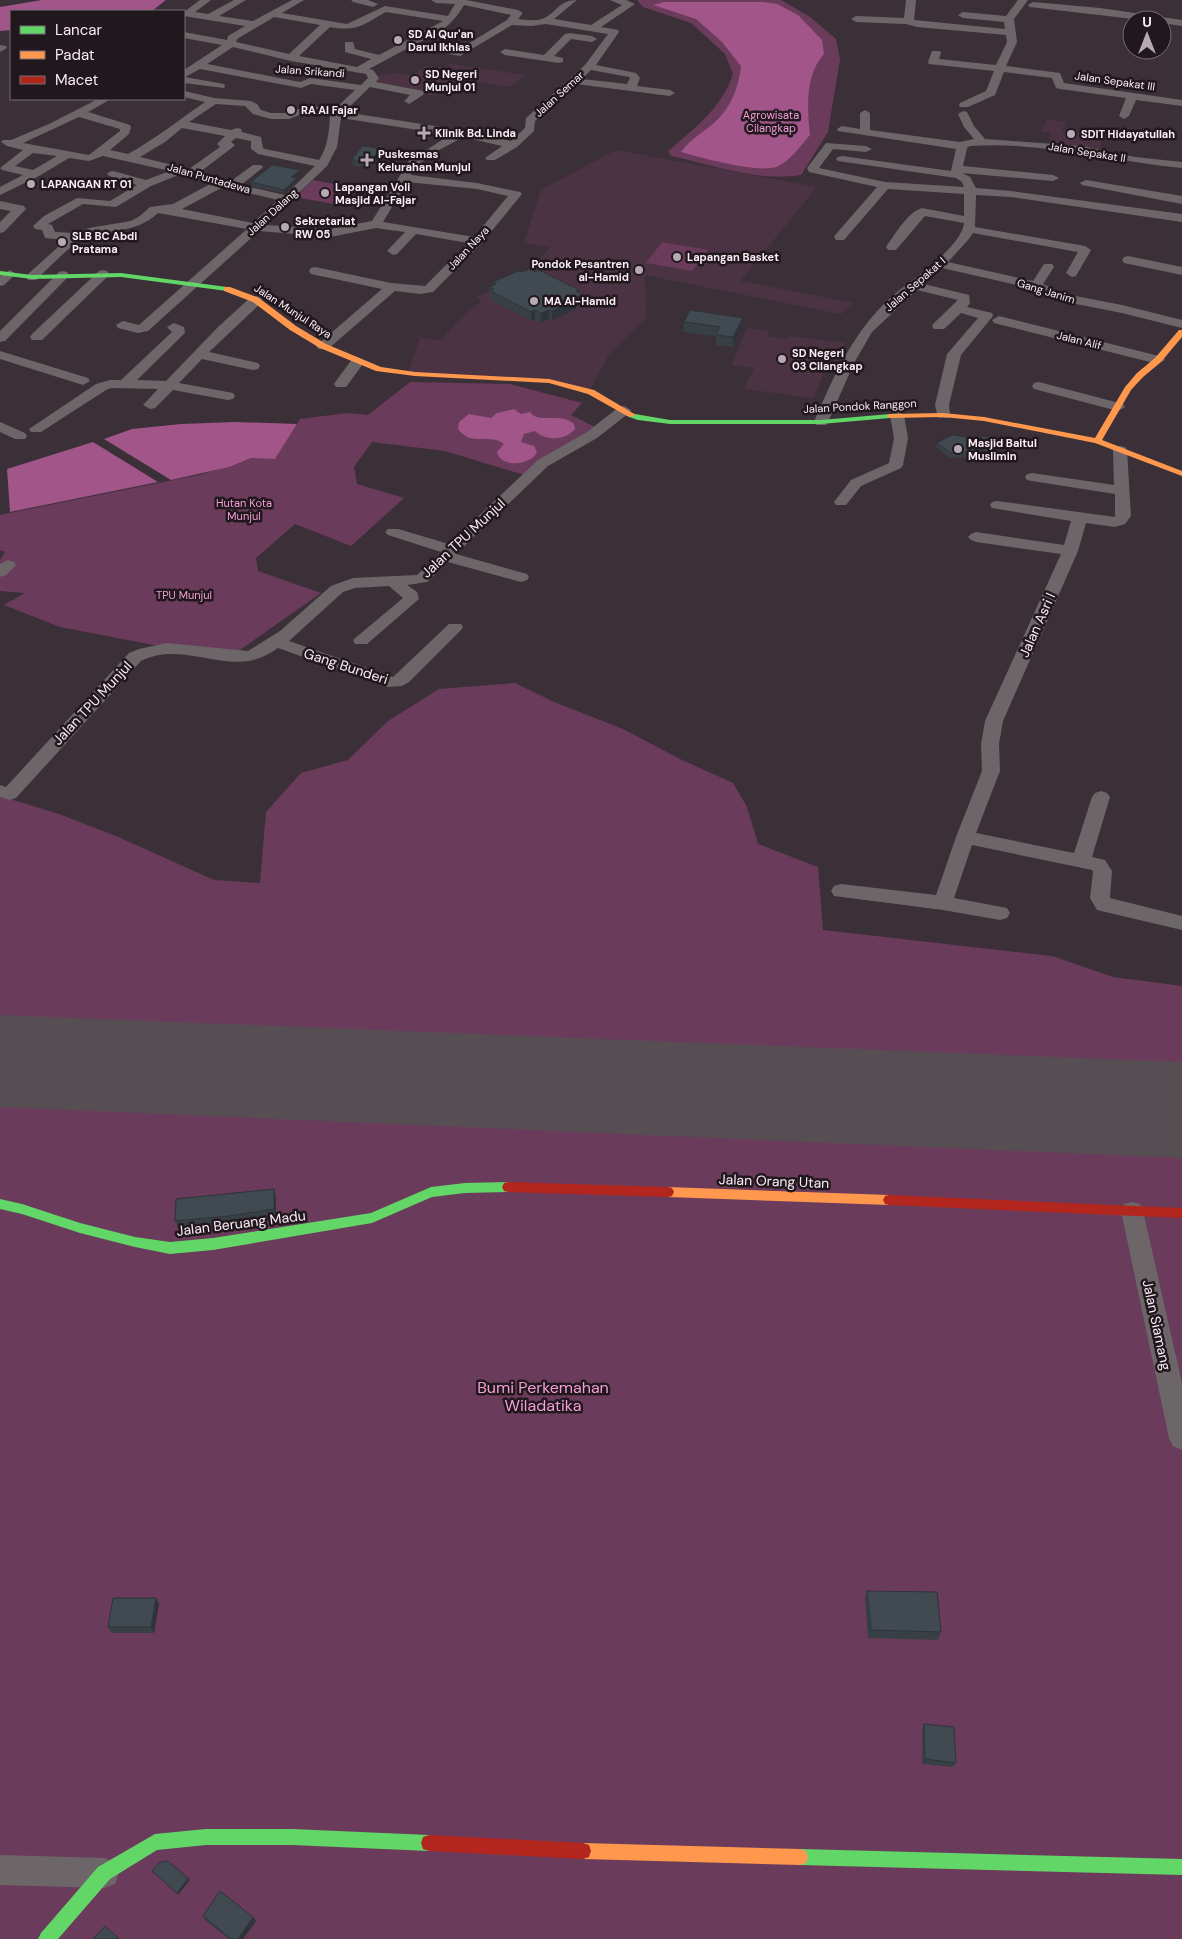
<svg xmlns="http://www.w3.org/2000/svg" width="1182" height="1939" font-family="'DM Sans',sans-serif">
<rect width="100%" height="100%" fill="#3c3038"/>
<!-- built -->
<g fill="#4c3343">
<polygon points="450,64 526,75 510,87 458,79 436,96 371,84 379,76 393,73 431,79 413,75 426,66 443,68 436,75"/>
<polygon points="1047,119 1066,122 1062,131 1102,135 1100,149 1049,144 1051,133 1041,132"/>
<polygon points="616,150 817,187 740,281 853,303 841,314 645,275 646,317 609,354 589,392 561,383 408,373 420,338 441,340 460,319 481,301 476,297 523,275 551,247 524,243 541,190"/>
<polygon points="747,328 769,331 767,336 787,339 789,336 845,343 841,353 831,352 814,398 744,389 754,368 732,365"/>
</g>
<!-- green -->
<g fill="#6b3b5b">
<path d="M 637,0 L 781,0 L 810,17 L 836,39 L 840,59 L 828,132 L 801,175 C 758,182 713,165 671,156 L 668,151 C 694,129 722,108 733,74 L 725,54 L 691,23 L 643,7 Z"/>
<polygon points="313,180 355,188 339,205 295,197"/>
<polygon points="662,242 708,250 692,271 646,263"/>
<polygon points="410,382 510,384 582,403 571,415 595,427 541,460 531,477 445,451 372,442 354,467 357,484 404,498 351,546 295,524 256,558 258,571 321,593 237,652 159,646 60,627 4,605 25,593 0,591 0,560 5,552 0,550 0,515 203,474 251,458 275,459 300,419 347,413 368,415"/>
<polygon points="515,683 554,702 623,729 680,759 733,783 747,807 758,844 818,867 823,930 1052,956 1113,977 1182,986 1182,1939 0,1939 0,796 59,814 116,836 214,880 260,883 266,812 301,773 348,760 388,721 439,689"/>
</g>
<!-- water -->
<g fill="#a15588">
<polygon points="42,0 166,0 152,11 11,11 11,30 0,31 0,7"/>
<path d="M 664,2 L 763,2 L 777,4 L 798,15 L 822,40 L 824,54 C 805,75 807,109 810,135 C 801,145 790,162 776,167 C 755,173 703,158 681,152 C 690,139 704,132 715,122 C 731,107 739,87 741,66 L 722,42 L 696,19 L 653,5 Z"/>
<path d="M 514,409 L 521,414 L 530,412 C 539,425 560,411 574,424 L 575,429 C 565,441 546,441 535,431 L 524,434 L 521,442 L 534,446 L 537,452 C 531,466 500,468 497,452 L 504,444 C 491,433 471,447 458,429 L 459,422 L 469,414 L 491,418 L 497,413 Z"/>
<polygon points="235,422 297,424 275,459 251,458 229,467 171,480 104,439 132,429 181,424"/>
<polygon points="93,442 158,482 10,512 7,469"/>
</g>
<g fill="none" stroke-linecap="round" stroke-linejoin="round">
<!-- runway -->
<polygon fill="#574e54" fill-rule="evenodd" points="0,1015 1182,1062 1182,1158 0,1107"/>
<!-- street -->
<g fill="#6c6669" fill-rule="evenodd">
<path d="M 200,0 L 211,0 L 195,12 L 208,14 L 234,0 L 246,0 L 219,16 L 253,21 L 292,0 L 304,0 L 282,13 L 347,24 L 385,6 L 448,16 L 455,4 L 436,3 L 431,0 L 466,0 L 518,10 L 523,13 L 518,19 C 525,20 535,21 542,19 C 557,13 558,0 577,0 L 554,19 L 591,25 L 622,5 L 610,0 L 626,0 L 635,4 L 601,27 L 618,30 L 619,32 L 596,65 L 636,73 L 640,78 L 637,86 L 670,90 L 675,93 L 670,96 L 576,84 L 535,121 L 534,131 L 517,147 L 495,160 L 487,160 L 485,158 L 502,146 L 463,137 C 444,148 423,156 411,175 L 477,183 L 520,192 L 522,194 L 481,244 L 433,292 L 420,294 L 395,291 L 328,349 L 318,349 L 316,346 L 382,289 L 311,274 L 309,271 L 311,268 L 315,267 L 391,283 L 425,286 L 468,243 L 416,234 L 397,254 L 393,255 L 387,251 L 405,232 L 376,228 L 330,237 L 259,231 L 148,331 L 138,333 L 118,328 L 116,325 L 123,321 L 139,325 L 247,229 L 158,213 C 133,236 110,226 83,239 C 70,245 48,269 36,280 L 28,280 L 26,277 L 28,274 L 66,240 L 45,238 L 42,230 L 35,229 L 33,226 L 44,216 L 77,198 L 110,201 L 137,185 L 109,176 L 107,174 L 109,172 L 113,171 L 146,180 L 170,171 L 103,156 L 89,161 L 69,158 L 39,176 L 0,195 L 0,187 L 23,175 L 2,170 L 0,168 L 23,150 L 7,146 L 1,142 L 3,140 L 11,140 L 49,124 L 98,99 L 111,99 L 88,112 L 130,125 L 131,127 L 129,134 L 110,150 L 128,154 C 155,139 179,120 205,102 L 184,97 L 184,91 L 214,98 L 251,101 L 257,104 L 261,110 L 271,113 L 288,113 L 309,105 L 334,110 L 355,90 L 311,84 L 301,88 L 200,69 L 185,77 L 224,84 L 225,86 L 224,88 L 184,83 L 184,70 L 222,45 L 184,38 L 184,32 L 227,40 L 228,36 L 245,26 L 184,16 L 184,12 ZM 464,5 L 511,15 L 507,20 L 458,50 L 418,43 C 440,32 451,27 464,5 ZM 386,12 L 443,21 L 379,55 L 355,49 L 353,42 L 345,42 L 345,52 L 371,59 L 357,67 L 299,56 L 330,27 C 357,32 363,25 386,12 ZM 274,17 L 320,25 L 289,54 L 236,42 L 237,39 ZM 546,24 L 608,34 L 585,65 L 526,118 L 525,128 L 511,141 L 461,130 L 344,112 L 370,87 L 410,95 L 404,101 L 409,104 L 423,95 L 424,93 L 423,91 L 376,82 L 379,78 L 373,70 L 369,69 L 410,47 L 460,56 L 512,25 L 531,26 ZM 233,47 L 291,61 L 366,74 L 368,78 L 361,85 L 310,78 L 300,82 L 207,64 ZM 591,70 L 629,77 L 630,78 L 627,84 L 582,79 ZM 216,104 L 245,106 L 253,114 L 271,119 L 289,119 L 310,111 L 330,116 C 329,132 328,146 319,160 L 265,149 L 263,148 L 261,137 L 242,132 L 241,129 L 237,128 L 231,130 L 189,122 ZM 79,117 L 120,129 L 120,131 L 89,155 L 23,143 ZM 341,118 L 450,135 L 409,161 L 372,221 L 330,229 L 265,225 L 327,166 L 337,147 ZM 182,128 L 225,136 L 217,144 L 220,147 L 189,169 L 140,157 L 165,142 ZM 236,138 L 251,141 L 251,149 L 258,154 L 315,166 L 285,195 L 241,185 L 261,169 L 263,167 L 261,165 L 253,165 L 231,181 L 200,172 L 233,147 L 235,145 L 231,142 ZM 33,153 L 57,156 L 33,170 L 15,166 ZM 181,174 L 212,183 L 173,204 L 150,207 L 140,216 L 131,221 L 89,228 L 75,233 L 55,232 L 52,225 L 48,224 L 83,204 L 116,207 L 151,186 ZM 407,182 L 477,189 L 508,196 L 474,237 L 383,222 ZM 223,187 L 278,200 L 253,223 L 182,209 Z"/>
<polygon points="351,0 368,0 378,4 373,7 353,2"/>
<polygon points="906,0 916,0 914,20 1005,29 1004,22 963,18 958,15 963,12 1006,16 1018,0 1028,0 1014,19 1017,42 1006,66 1060,73 1064,83 1182,100 1182,106 1136,100 1129,116 1124,119 1119,116 1126,98 1060,89 1056,88 1052,78 1004,72 995,95 968,107 960,107 959,105 960,103 986,91 994,71 929,64 928,62 932,51 940,51 941,53 939,59 996,65 1007,42 1006,35 917,27 906,24 856,22 851,19 856,16 904,18"/>
<polygon points="1033,2 1100,8 1182,20 1182,26 1162,23 1162,20 1142,20 1030,7 1028,5"/>
<polygon points="569,33 592,36 597,39 592,42 571,39 554,56 563,58 563,62 559,63 505,55 500,52 505,49 544,55 565,34"/>
<polygon points="0,45 6,46 7,48 0,52"/>
<path d="M 865,110 L 870,113 L 870,130 L 960,142 L 974,139 L 964,127 L 958,114 L 963,111 L 967,112 L 974,126 L 985,139 L 1082,146 L 1135,157 L 1182,162 L 1182,168 C 1111,161 1041,141 970,146 L 967,148 L 963,166 L 1053,175 L 1059,178 L 1053,181 L 962,173 L 970,177 L 976,188 L 1011,191 L 1182,214 L 1182,222 L 1011,197 L 976,195 L 975,227 L 1085,246 L 1091,250 L 1076,276 L 1072,277 L 1066,273 L 1078,252 L 973,233 L 968,240 L 948,262 L 1033,281 L 1044,264 L 1052,264 L 1054,267 L 1043,284 L 1065,294 L 1122,305 L 1182,320 L 1182,328 L 1122,313 L 1061,301 L 1030,288 L 942,268 L 924,284 L 969,295 L 970,303 L 967,307 L 992,313 L 993,316 L 961,355 L 949,405 L 950,415 L 948,418 L 938,418 L 935,405 L 947,354 L 978,318 L 961,313 L 944,329 L 934,329 L 932,326 L 934,323 L 958,300 L 917,290 L 872,332 L 854,363 L 828,422 L 826,425 L 816,425 L 814,422 C 838,366 859,319 910,282 C 926,270 960,245 964,224 L 964,223 L 925,216 L 896,250 L 888,250 L 886,247 L 888,244 C 896,233 908,212 922,208 L 964,216 L 964,194 L 888,189 L 844,240 L 836,240 L 834,237 L 836,234 L 877,187 L 809,172 L 807,168 L 826,143 L 866,146 L 872,149 L 866,152 L 833,149 L 819,168 L 885,182 L 964,187 L 962,182 L 956,178 L 838,161 L 836,159 L 838,157 L 842,156 L 951,171 L 956,149 L 838,131 L 837,129 L 842,126 L 860,129 L 860,113 Z"/>
<polygon points="1086,180 1182,196 1182,204 1082,185 1080,183"/>
<polygon points="0,201 24,206 26,209 4,232 0,233 0,222 11,211 0,209"/>
<polygon points="1128,256 1182,267 1182,275 1124,263 1122,260 1124,257"/>
<polygon points="10,270 16,274 4,285 0,286 0,276"/>
<polygon points="103,270 107,271 109,274 107,277 42,340 32,340 30,337 32,334 99,271"/>
<polygon points="63,271 67,272 69,275 67,278 5,341 0,342 0,331 59,272"/>
<polygon points="256,296 261,297 262,300 261,303 209,352 258,363 260,366 258,369 253,370 202,359 179,383 233,393 235,396 233,399 228,400 173,390 155,408 150,409 143,405 158,389 111,388 106,390 41,432 31,432 29,429 96,384 110,380 121,380 172,332 167,327 174,323 184,327 185,333 137,380 166,381 218,327 251,297"/>
<polygon points="999,316 1163,357 1165,360 1158,364 994,323 992,320"/>
<polygon points="0,351 88,378 90,381 83,385 0,359"/>
<polygon points="358,357 365,361 363,364 346,387 336,387 334,384 336,381 353,358"/>
<polygon points="1039,382 1123,404 1125,407 1118,411 1034,389 1032,386 1034,383"/>
<path d="M 624,406 L 631,410 L 629,413 L 597,438 L 548,466 L 456,554 L 527,574 L 529,577 L 527,580 L 521,582 L 448,562 L 427,582 L 407,585 L 417,592 L 419,599 L 367,644 L 355,644 L 353,640 L 403,598 L 389,586 L 355,588 L 343,592 L 289,641 L 393,677 L 449,624 L 461,624 L 463,627 L 461,630 L 409,682 L 402,686 L 388,687 L 278,648 C 269,654 260,659 249,661 C 212,666 177,643 141,661 L 16,798 L 10,800 L 0,797 L 0,785 L 6,787 L 129,653 L 139,649 L 167,643 L 248,651 L 280,631 L 331,586 L 353,578 L 417,575 L 441,552 L 388,535 L 385,532 L 388,529 L 398,529 L 449,544 L 538,460 L 587,432 L 619,407 Z"/>
<polygon points="897,411 904,415 908,438 903,465 901,468 861,486 846,505 836,505 834,502 851,480 889,463 894,438 890,415"/>
<polygon points="0,422 25,433 27,436 25,439 15,439 0,432"/>
<polygon points="1120,446 1125,447 1127,450 1131,516 1125,524 1115,527 1086,523 1078,551 1003,721 999,744 1000,771 976,833 1074,853 1092,797 1095,793 1101,791 1107,793 1110,797 1092,857 1105,860 1112,871 1110,898 1182,916 1182,930 1097,910 1090,898 1093,872 1092,870 972,845 954,898 1007,908 1010,913 1007,918 1000,920 943,910 834,896 831,891 834,886 841,884 936,895 956,837 982,771 981,744 985,721 1061,554 976,542 971,540 968,537 971,534 976,532 1064,545 1071,521 992,508 990,505 992,502 997,501 1115,517 1115,494 1032,481 1027,480 1025,477 1027,474 1032,473 1114,485 1113,450 1115,447"/>
<polygon points="8,560 14,562 16,565 6,575 0,577 0,564"/>
<polygon points="1132,1202 1140,1204 1143,1211 1182,1383 1182,1450 1173,1446 1169,1438 1121,1211 1124,1204"/>
<polygon points="0,1855 104,1858 115,1862 119,1873 115,1884 104,1888 0,1885"/>
</g>
<!-- fast -->
<g fill="#63d668" fill-rule="evenodd">
<polygon points="0,271 32,275 121,273 227,287 231,289 227,291 121,277 32,279 0,275"/>
<polygon points="629,413 670,420 821,420 890,414 894,416 890,418 821,424 670,424 638,420 629,417"/>
<polygon points="508,1182 512,1183 514,1187 512,1191 508,1192 465,1193 432,1197 372,1223 213,1250 170,1254 135,1247 80,1233 22,1214 0,1209 0,1199 22,1204 80,1223 135,1237 170,1242 213,1238 371,1213 431,1187 465,1183"/>
<polygon points="206,1829 292,1829 429,1835 435,1837 437,1843 435,1849 429,1851 292,1845 206,1845 157,1850 110,1879 58,1939 38,1939 41,1933 98,1867 155,1834"/>
<polygon points="800,1849 1182,1859 1182,1875 800,1865 794,1863 792,1857 794,1851"/>
</g>
<!-- slow -->
<g fill="#ff974d" fill-rule="evenodd">
<polygon points="224,287 230,287 259,298 296,326 326,344 381,367 415,372 549,379 594,390 636,415 629,417 588,394 549,383 415,376 376,371 320,348 290,330 253,302 224,291"/>
<polygon points="1179,330 1182,330 1182,337 1161,362 1143,377 1131,390 1102,440 1182,471 1182,476 1095,443 984,421 943,417 890,418 886,416 890,414 943,413 984,417 1095,438 1125,387 1137,373 1155,358"/>
<polygon points="668,1187 889,1195 893,1196 895,1200 893,1204 889,1205 668,1197 664,1196 662,1192 664,1188"/>
<polygon points="583,1843 800,1849 806,1851 808,1857 806,1863 800,1865 583,1859 577,1857 575,1851 577,1845"/>
</g>
<!-- jam -->
<g fill="#b3261e" fill-rule="evenodd">
<polygon points="508,1182 668,1187 672,1188 674,1192 672,1196 668,1197 508,1192 504,1191 502,1187 504,1183"/>
<polygon points="889,1195 1182,1208 1182,1218 889,1205 885,1204 883,1200 885,1196"/>
<polygon points="429,1835 583,1843 589,1845 591,1851 589,1857 583,1859 429,1851 423,1849 421,1843 423,1837"/>
</g>
</g>
<!-- wall -->
<g fill="#384046">
<polygon points="381,154 372,167 353,166 352,160"/>
<polygon points="300,170 300,173 295,177 297,181 284,193 252,186 251,182"/>
<polygon points="493,282 579,293 582,295 582,304 576,307 576,309 552,321 549,319 541,323 535,320 532,321 490,300 490,297 489,296 489,287 493,285"/>
<polygon points="743,318 742,327 733,347 716,345 716,336 683,332 684,322"/>
<polygon points="999,439 996,457 978,454 978,452 971,457 950,458 936,447 937,443 981,443"/>
<polygon points="274,1189 276,1199 276,1219 232,1226 179,1231 175,1221"/>
<polygon points="867,1591 941,1632 938,1640 868,1638 865,1599"/>
<polygon points="156,1598 159,1604 154,1633 111,1633 108,1627"/>
<polygon points="924,1724 956,1763 953,1767 922,1764 922,1728"/>
<polygon points="203,1916 256,1921 243,1939 229,1939 205,1920"/>
</g>
<!-- shaded-wall -->
<g fill="#2e3439">
<polygon points="380,148 381,154 372,167 371,161"/>
<polygon points="300,170 300,173 292,180 291,177"/>
<polygon points="297,178 297,181 284,193 284,190"/>
<polygon points="579,290 579,296 582,295 582,304 576,307 576,309 552,321 552,311 576,291"/>
<polygon points="535,310 535,320 532,321 531,312"/>
<polygon points="549,310 549,319 541,323 541,313"/>
<polygon points="743,318 742,327 733,347 733,337"/>
<polygon points="979,448 979,452 971,457 972,453"/>
<polygon points="274,1189 276,1199 276,1219 274,1209"/>
<polygon points="156,1598 159,1604 154,1633 151,1627"/>
<polygon points="188,1878 190,1880 178,1895 177,1893"/>
<polygon points="253,1917 256,1921 243,1939 238,1939"/>
</g>
<!-- building -->
<g fill="#414a51" stroke="#2e3439">
<polygon points="362,146 380,148 371,161 352,160"/>
<polygon points="272,165 300,170 291,177 297,178 284,190 251,182"/>
<polygon points="530,269 536,272 539,270 579,290 576,291 582,295 574,298 576,300 552,311 549,310 541,313 535,310 531,312 490,291 494,289 489,287 496,284 493,282 518,271 522,272"/>
<polygon points="690,310 743,318 733,337 716,335 720,327 684,322"/>
<polygon points="952,435 966,437 981,443 982,436 999,439 996,452 979,450 979,448 972,453 951,453 937,443"/>
<polygon points="274,1189 274,1209 229,1216 175,1221 176,1199"/>
<polygon points="867,1591 937,1592 941,1632 871,1630"/>
<polygon points="113,1598 156,1598 151,1627 108,1627"/>
<polygon points="924,1724 954,1727 956,1763 925,1759"/>
<polygon points="168,1861 188,1878 177,1893 152,1871 160,1862"/>
<polygon points="220,1891 253,1917 238,1939 231,1939 203,1916"/>
<polygon points="105,1926 119,1939 93,1939"/>
</g>
<!-- markers -->
<g fill="#b8aab3" stroke="#21181e" stroke-width="2">
<circle cx="398" cy="40" r="5"/>
<circle cx="415" cy="80" r="5"/>
<circle cx="291" cy="110" r="5"/>
<path d="M421.5 125.5h5v5h5v5h-5v5h-5v-5h-5v-5h5z"/>
<circle cx="1071" cy="134" r="5"/>
<path d="M364.5 152.5h5v5h5v5h-5v5h-5v-5h-5v-5h5z"/>
<circle cx="31" cy="184" r="5"/>
<circle cx="325" cy="193" r="5"/>
<circle cx="285" cy="227" r="5"/>
<circle cx="62" cy="242" r="5"/>
<circle cx="677" cy="257" r="5"/>
<circle cx="639" cy="270" r="5"/>
<circle cx="534" cy="301" r="5"/>
<circle cx="782" cy="359" r="5"/>
<circle cx="958" cy="449" r="5"/>
</g>
<g text-anchor="middle" stroke-width="5" stroke-linejoin="round" paint-order="stroke">
<!-- far-poi labels -->
<g font-size="11" font-weight="bold" fill="#fbecf5" stroke="#21181e" text-anchor="start">
<text x="408" y="38">SD Al Qur'an<tspan x="408" dy="13">Darul Ikhlas</tspan></text>
<text x="425" y="78">SD Negeri<tspan x="425" dy="13">Munjul 01</tspan></text>
<text x="301" y="114">RA Al Fajar</text>
<text x="435" y="137">Klinik Bd. Linda</text>
<text x="1081" y="138">SDIT Hidayatullah</text>
<text x="378" y="158">Puskesmas<tspan x="378" dy="13">Kelurahan Munjul</tspan></text>
<text x="41" y="188">LAPANGAN RT 01</text>
<text x="335" y="191">Lapangan Voli<tspan x="335" dy="13">Masjid Al-Fajar</tspan></text>
<text x="295" y="225">Sekretariat<tspan x="295" dy="13">RW 05</tspan></text>
<text x="72" y="240">SLB BC Abdi<tspan x="72" dy="13">Pratama</tspan></text>
<text x="687" y="261">Lapangan Basket</text>
<text x="629" y="268" text-anchor="end">Pondok Pesantren<tspan x="629" dy="13">al-Hamid</tspan></text>
<text x="544" y="305">MA Al-Hamid</text>
<text x="792" y="357">SD Negeri<tspan x="792" dy="13">03 Cilangkap</tspan></text>
<text x="968" y="447">Masjid Baitul<tspan x="968" dy="13">Muslimin</tspan></text>
</g>
<!-- far-street labels -->
<g font-size="11" fill="#fbecf5" stroke="#21181e">
<text transform="translate(310 71) rotate(4)" y="4">Jalan Srikandi</text>
<text transform="translate(1115 81) rotate(8)" y="4">Jalan Sepakat III</text>
<text transform="translate(559 94) rotate(-42)" y="4">Jalan Semar</text>
<text transform="translate(1087 152) rotate(9)" y="4">Jalan Sepakat II</text>
<text transform="translate(209 178) rotate(16)" y="4">Jalan Puntadewa</text>
<text transform="translate(272 212) rotate(-42)" y="4">Jalan Dalang</text>
<text transform="translate(468 248) rotate(-47)" y="4">Jalan Naya</text>
<text transform="translate(915 284) rotate(-41)" y="4">Jalan Sepakat I</text>
<text transform="translate(1046 291) rotate(17)" y="4">Gang Janim</text>
<text transform="translate(293 311) rotate(33)" y="4">Jalan Munjul Raya</text>
<text transform="translate(1079 340) rotate(14)" y="4">Jalan Alif</text>
<text transform="translate(860 406) rotate(-3)" y="4">Jalan Pondok Ranggon</text>
</g>
<!-- far-park labels -->
<g font-size="11" fill="#f59ed6" stroke="#21181e">
<text x="771" y="119">Agrowisata<tspan x="771" dy="13">Cilangkap</tspan></text>
<text x="244" y="507">Hutan Kota<tspan x="244" dy="13">Munjul</tspan></text>
<text x="184" y="599">TPU Munjul</text>
</g>
<!-- street labels -->
<g font-size="14" fill="#fbecf5" stroke="#21181e">
<text transform="translate(463 538) rotate(-43)" y="5">Jalan TPU Munjul</text>
<text transform="translate(1037 625) rotate(-66)" y="5">Jalan Asri I</text>
<text transform="translate(346 666) rotate(18)" y="5">Gang Bunderi</text>
<text transform="translate(92 703) rotate(-47)" y="5">Jalan TPU Munjul</text>
<text transform="translate(774 1181) rotate(2)" y="5">Jalan Orang Utan</text>
<text transform="translate(241 1223) rotate(-7)" y="5">Jalan Beruang Madu</text>
<text transform="translate(1157 1325) rotate(78)" y="5">Jalan Siamang</text>
</g>
<!-- near-park labels -->
<g font-size="16" fill="#f59ed6" stroke="#21181e">
<text x="543" y="1393">Bumi Perkemahan<tspan x="543" dy="18">Wiladatika</tspan></text>
</g>
</g>
<!-- legend -->
<rect x="10" y="10" width="175" height="90" fill="#21181e" stroke="#786d74"/>
<rect x="20" y="26" width="25" height="8" fill="#63d668" stroke="#786d74"/>
<text x="55" y="35" font-size="15" fill="#fbecf5">Lancar</text>
<rect x="20" y="51" width="25" height="8" fill="#ff974d" stroke="#786d74"/>
<text x="55" y="60" font-size="15" fill="#fbecf5">Padat</text>
<rect x="20" y="76" width="25" height="8" fill="#b3261e" stroke="#786d74"/>
<text x="55" y="85" font-size="15" fill="#fbecf5">Macet</text>
<!-- north arrow -->
<g transform="translate(1147 35)"><circle r="24" fill="#21181e" stroke="#786d74"/>
<path d="M0-4L9 19L0 12L-9 19Z" fill="#b8aab3"/>
<text y="-8" font-size="14" font-weight="bold" text-anchor="middle" fill="#fbecf5">U</text>
</g>
</svg>
